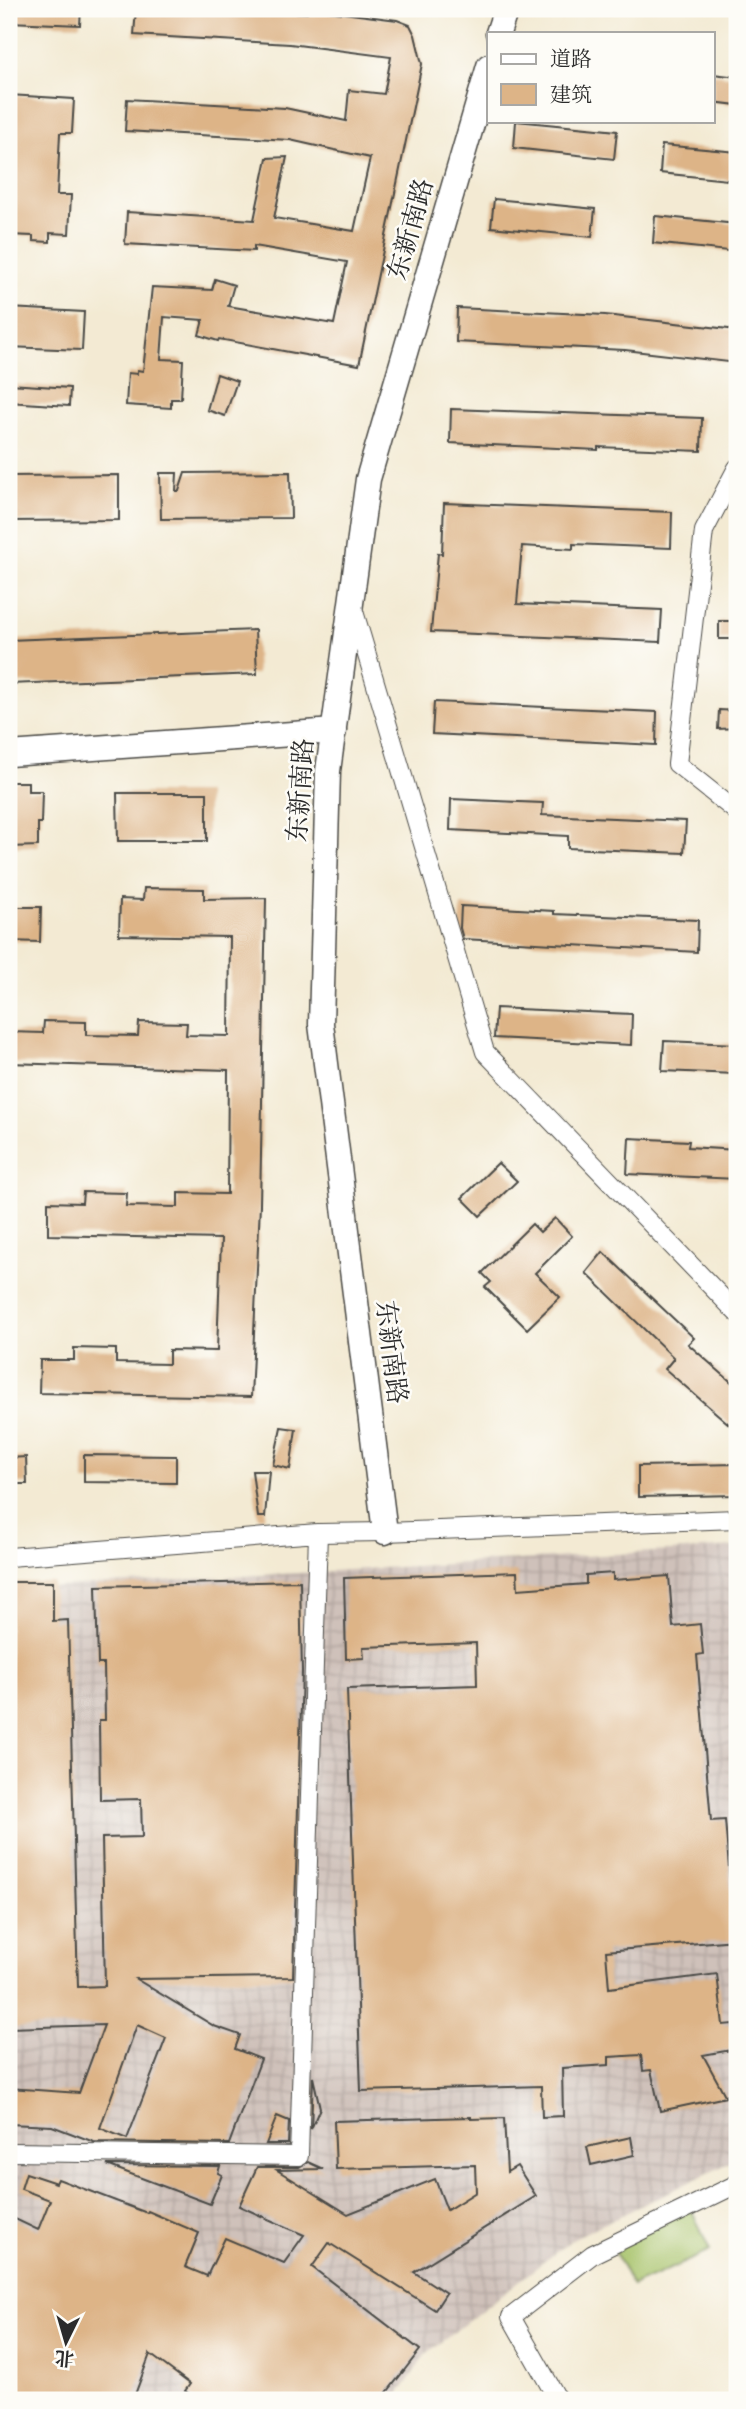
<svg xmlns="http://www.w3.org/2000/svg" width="746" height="2409" font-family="'Sorts Mill Goudy','Noto Serif SC',serif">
<defs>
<pattern id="industrial-grid" width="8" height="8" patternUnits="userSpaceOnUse" patternTransform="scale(1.75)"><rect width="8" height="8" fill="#cfc1ba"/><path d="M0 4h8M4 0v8" fill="none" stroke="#b2a6a0"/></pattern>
</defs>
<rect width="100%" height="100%" fill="#fdfcf7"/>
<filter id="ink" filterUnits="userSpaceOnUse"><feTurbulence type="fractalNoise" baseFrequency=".0143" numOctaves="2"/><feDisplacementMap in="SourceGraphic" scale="14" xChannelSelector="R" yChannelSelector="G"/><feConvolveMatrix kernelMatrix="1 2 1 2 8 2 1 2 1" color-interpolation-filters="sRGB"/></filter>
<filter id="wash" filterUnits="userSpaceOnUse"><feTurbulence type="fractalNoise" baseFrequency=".00686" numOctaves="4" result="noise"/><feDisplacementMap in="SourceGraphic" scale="28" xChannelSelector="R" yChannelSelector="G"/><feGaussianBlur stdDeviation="1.57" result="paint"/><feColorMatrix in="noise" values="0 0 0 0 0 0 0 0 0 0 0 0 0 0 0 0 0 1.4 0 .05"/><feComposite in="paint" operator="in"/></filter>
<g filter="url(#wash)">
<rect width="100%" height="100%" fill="#f3ead3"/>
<!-- industrial -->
<polygon fill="url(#industrial-grid)" points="737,1547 737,2159 574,2238 426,2354 395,2400 9,2400 9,1590"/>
<!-- green -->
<polygon fill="#a7c36a" stroke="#69774a" stroke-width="2" points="689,2204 710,2251 632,2286 609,2240"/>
<g id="blocks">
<!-- building -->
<g fill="#ddb487" fill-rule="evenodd">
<polygon points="9,9 81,9 80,25 9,22"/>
<polygon points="136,9 238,9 307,13 307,9 312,9 397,20 410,25 415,35 422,64 359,365 219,339 218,341 199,335 203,320 164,317 161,359 183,360 181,399 171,399 171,408 126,405 128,373 137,374 137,370 143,371 152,287 212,290 215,279 234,285 228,306 334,324 347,262 254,246 254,251 125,244 127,212 254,220 267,158 287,157 274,218 354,231 370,158 290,140 125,131 127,99 285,108 346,121 349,90 384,94 391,57 290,44 134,35"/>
<polygon points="713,74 737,77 737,105 713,102"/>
<polygon points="9,95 74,99 72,133 60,133 57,195 71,195 69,234 50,233 50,242 33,241 33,236 9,235"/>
<polygon points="516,121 617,131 614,159 514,148"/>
<polygon points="662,145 737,152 737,181 660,173"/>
<polygon points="494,199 595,209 592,237 491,227"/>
<polygon points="655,216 737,224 737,252 653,243"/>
<polygon points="9,308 84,312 82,350 9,347"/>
<polygon points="457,308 605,315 737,330 737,363 625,350 456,342"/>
<polygon points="217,374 237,381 225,416 207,410"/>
<polygon points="9,384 70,388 69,406 9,402"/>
<polygon points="451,409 702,418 701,451 598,447 598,450 450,443"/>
<polygon points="290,472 291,518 161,519 160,473 177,473 176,491 179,491 185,473"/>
<polygon points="119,475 119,520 9,521 9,476"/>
<polygon points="444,503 672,512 671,548 573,544 573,549 522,546 517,604 662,610 660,642 431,632 438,553 442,554"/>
<rect x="719" y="621" width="18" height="18"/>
<polygon points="255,630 257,674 9,684 9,640"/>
<polygon points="434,702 657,712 656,745 432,734"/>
<polygon points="719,710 737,711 737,728 718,729"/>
<polygon points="9,782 28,782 28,791 42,791 41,823 38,823 38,846 9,847"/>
<polygon points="117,793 207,793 207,841 118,841"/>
<polygon points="451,799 543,803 542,815 686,821 684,853 568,848 568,836 450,830"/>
<polygon points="144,888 204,889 204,899 266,898 260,1205 251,1397 39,1393 40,1360 74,1360 74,1348 116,1349 116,1363 169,1364 169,1350 217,1351 221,1239 48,1235 48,1202 82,1203 83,1192 127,1193 126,1206 178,1207 178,1193 227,1194 228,1070 9,1063 9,1032 43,1033 44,1021 86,1022 86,1035 138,1036 139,1022 187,1023 186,1035 229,1036 230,937 119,935 120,899 143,900"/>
<polygon points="461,906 554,911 554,914 698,920 697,952 463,939 460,928"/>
<polygon points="9,907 41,907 40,942 9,941"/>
<polygon points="496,1008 632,1014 631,1045 494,1038"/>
<polygon points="664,1041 737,1044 736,1074 662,1071"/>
<polygon points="629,1138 689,1141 688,1147 737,1150 737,1179 627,1174"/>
<polygon points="498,1163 517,1181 480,1216 462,1198"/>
<polygon points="555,1218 572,1236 535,1273 560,1297 527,1329 485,1287 491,1282 482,1273 532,1224 540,1232"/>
<polygon points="603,1252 694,1338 688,1344 737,1387 737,1431 665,1369 674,1358 586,1273"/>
<polygon points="281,1427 296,1429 290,1469 273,1465"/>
<polygon points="84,1455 176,1456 176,1483 84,1482"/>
<polygon points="26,1457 27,1484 9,1484 9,1458"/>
<polygon points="737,1464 737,1495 638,1497 638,1466"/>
<polygon points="252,1471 269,1471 265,1517 258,1517"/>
<polygon points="517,1572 518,1589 586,1584 586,1575 613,1573 613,1580 669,1576 673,1627 700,1624 703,1654 697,1655 711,1821 725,1820 735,1940 606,1951 609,1988 717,1974 723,2025 733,2024 737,2049 703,2055 726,2097 660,2111 651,2070 643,2071 641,2055 609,2057 609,2065 562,2068 563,2116 542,2117 541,2086 361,2091 347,1689 477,1685 476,1643 363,1647 364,1658 346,1659 344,1578"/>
<path d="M 300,1581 L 302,1671 L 293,1977 L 136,1979 L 214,2026 L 240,2035 L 235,2049 L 261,2059 L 229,2144 L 94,2142 L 52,2126 L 9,2124 L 9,2088 L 79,2093 L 104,2025 L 9,2028 L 9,1582 L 53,1582 L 53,1621 L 68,1620 L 78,1987 L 105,1986 L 102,1838 L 142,1837 L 141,1799 L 100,1800 L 99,1720 L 105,1720 L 104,1664 L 98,1664 L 96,1586 ZM 137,2025 L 166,2038 L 127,2139 L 100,2128 Z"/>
<polygon points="313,2077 320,2108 311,2129"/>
<polygon points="277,2116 289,2121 288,2144 266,2144"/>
<polygon points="471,2117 471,2119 504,2118 507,2172 517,2166 536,2196 414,2272 446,2293 435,2310 329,2243 312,2267 420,2350 381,2400 197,2400 185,2391 190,2384 150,2354 133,2400 9,2400 9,2216 38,2230 50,2200 21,2189 26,2173 56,2183 58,2179 147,2213 148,2211 199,2233 185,2267 207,2276 225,2238 284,2263 304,2235 239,2206 257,2167 299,2167 308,2162 323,2169 277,2170 348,2214 435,2179 447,2210 476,2192 475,2165 336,2169 334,2121"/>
<polygon points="631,2137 634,2155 591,2165 587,2147"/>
<polygon points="107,2165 220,2166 218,2173 222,2175 210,2204"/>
</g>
</g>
</g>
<g filter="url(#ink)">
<use href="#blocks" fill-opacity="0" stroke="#494844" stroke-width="2"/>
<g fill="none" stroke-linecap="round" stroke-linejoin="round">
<!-- street casing -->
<g stroke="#494844" stroke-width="20">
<g id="street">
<polyline points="737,468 704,531 677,764 737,812"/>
<polyline points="353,608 485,1052 737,1313"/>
<polyline points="318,1533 385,1532 737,1519"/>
<polyline points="9,1557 318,1533 299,2156 9,2152"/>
<polyline points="558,2400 511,2317 593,2254 737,2184"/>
</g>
</g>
<!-- secondary casing -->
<g stroke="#494844" stroke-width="27">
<g id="secondary">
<polyline points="498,33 506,9"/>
<polyline points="9,754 334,731"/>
<polyline points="385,1532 321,1024 328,771 368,479 489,66"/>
</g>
</g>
<!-- street -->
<use href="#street" stroke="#fff" stroke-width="18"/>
<!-- secondary -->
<use href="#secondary" stroke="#fff" stroke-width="24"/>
</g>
</g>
<g text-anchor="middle" stroke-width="5" stroke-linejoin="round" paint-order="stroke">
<!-- street labels -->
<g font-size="26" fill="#2b2b2b" stroke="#fdfcf7">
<text transform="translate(410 229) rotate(-74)" y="9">东新南路</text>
<text transform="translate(300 790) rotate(-86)" y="9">东新南路</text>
<text transform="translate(392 1352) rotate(83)" y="9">东新南路</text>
</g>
</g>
<!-- margin -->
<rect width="746" height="2409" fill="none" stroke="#fdfcf7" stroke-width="35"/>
<!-- legend -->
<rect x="487" y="32" width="228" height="91" fill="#fdfcf7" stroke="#a9a8a5" stroke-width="2"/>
<rect x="501" y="54" width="35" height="10" fill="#ffffff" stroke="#a9a8a5" stroke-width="2"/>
<text x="550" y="66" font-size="21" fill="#2b2b2b">道路</text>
<rect x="501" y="84" width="35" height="21" fill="#ddb487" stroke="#a9a8a5" stroke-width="2"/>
<text x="550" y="102" font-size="21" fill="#2b2b2b">建筑</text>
<!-- north arrow -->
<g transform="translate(66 2342) rotate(185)" stroke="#fdfcf7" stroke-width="5" paint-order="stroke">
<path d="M0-5L12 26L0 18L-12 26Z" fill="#2b2b2b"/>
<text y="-10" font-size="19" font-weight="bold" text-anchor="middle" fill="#2b2b2b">北</text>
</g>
</svg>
